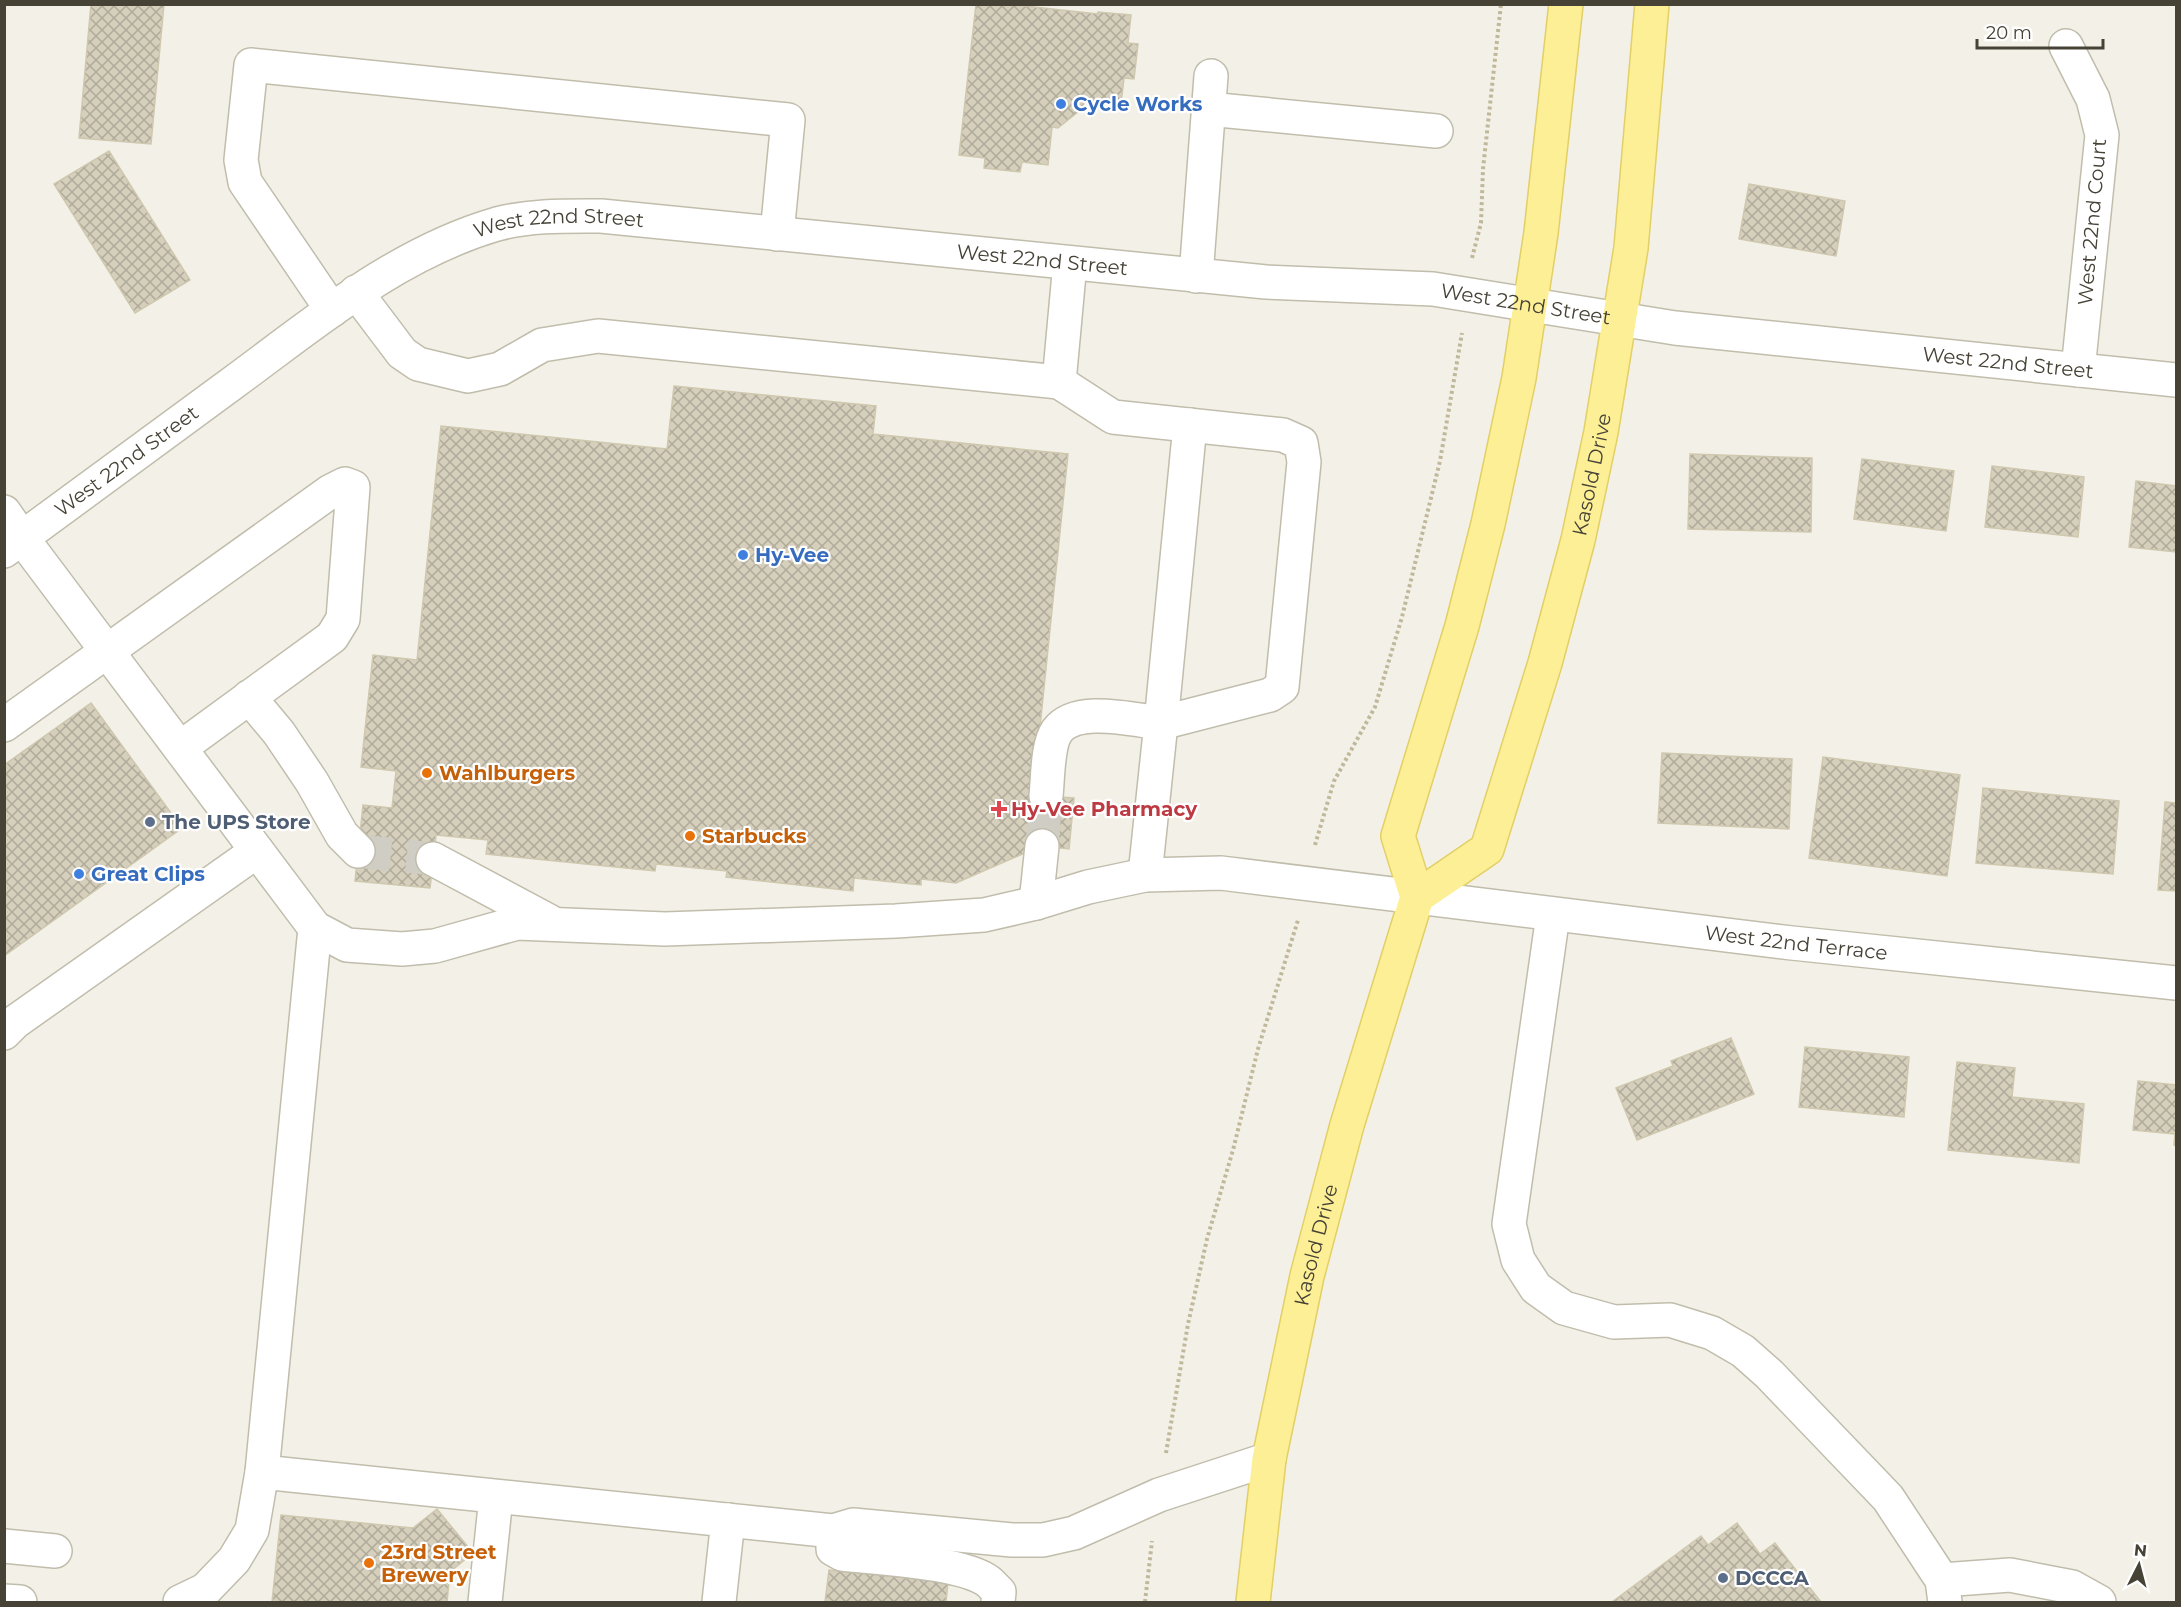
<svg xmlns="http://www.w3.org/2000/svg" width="2181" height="1607" font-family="Montserrat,sans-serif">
<defs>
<pattern id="building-cross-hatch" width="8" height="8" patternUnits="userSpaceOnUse" patternTransform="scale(1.5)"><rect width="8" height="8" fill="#d5cfbc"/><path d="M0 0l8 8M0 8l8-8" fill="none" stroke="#afaa9a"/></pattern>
</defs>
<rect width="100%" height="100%" fill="#f3f1e7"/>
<!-- building -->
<g fill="url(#building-cross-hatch)" stroke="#cfc8af" stroke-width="1.5">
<polygon points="91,4 164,4 151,144 79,138"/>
<polygon points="976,4 1007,4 1098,14 1098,12 1131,15 1128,43 1138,44 1134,79 1124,78 1121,104 1085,101 1084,107 1058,128 1052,127 1048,165 1022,162 1020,172 984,168 985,158 959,155"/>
<polygon points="109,151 190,280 135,313 54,184"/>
<polygon points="1749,184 1845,201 1836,256 1739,239"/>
<polygon points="674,386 876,406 873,434 1068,454 1033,795 1074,798 1069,849 1026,844 1025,853 956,883 921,879 921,885 854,878 853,891 726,877 727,871 656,864 655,871 486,854 488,840 436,835 430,888 355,881 363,805 392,808 396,771 361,767 373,655 417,660 441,426 667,449"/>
<polygon points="1690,454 1812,458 1811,532 1688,529"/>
<polygon points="1862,459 1954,471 1946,531 1854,519"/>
<polygon points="1992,466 2084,477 2078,537 1985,527"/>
<polygon points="2136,481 2176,486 2176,552 2129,547"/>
<polygon points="91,703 182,828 4,956 4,765"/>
<polygon points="1662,753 1792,759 1789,829 1658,823"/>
<polygon points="1823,757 1960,775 1947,876 1809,858"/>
<polygon points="1983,788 2119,801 2113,874 1976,863"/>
<polygon points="2165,802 2176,803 2176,891 2158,890"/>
<polygon points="1731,1038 1754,1094 1637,1140 1616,1088 1673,1066 1671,1061"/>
<polygon points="1805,1047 1909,1057 1904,1117 1799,1107"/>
<polygon points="1957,1062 2015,1068 2012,1097 2084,1104 2079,1163 1948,1150"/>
<polygon points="2138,1081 2176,1085 2176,1146 2174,1145 2175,1134 2133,1130"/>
<polygon points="437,1509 473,1553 450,1572 447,1602 272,1602 281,1515 413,1528"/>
<polygon points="1737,1523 1760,1554 1775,1543 1821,1602 1612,1602 1701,1536 1708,1545"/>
<polygon points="829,1570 948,1582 946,1602 825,1602"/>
</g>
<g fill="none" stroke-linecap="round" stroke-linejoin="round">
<!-- minor-tunnel -->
<g stroke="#d0cec4" stroke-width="33" stroke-dasharray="33 16" stroke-linecap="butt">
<polyline points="1042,846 1046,796"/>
<polyline points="358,851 433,859"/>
</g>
<!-- minor casing -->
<g stroke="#c1bdac" stroke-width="36">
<g id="minor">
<polyline points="2066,46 2093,99 2102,135 2078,370"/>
<polyline points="1208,109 1436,131"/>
<polyline points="1196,276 1211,76"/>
<polyline points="356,292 402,353 418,364 468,376 500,369 542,345 598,336 1059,382 1070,263"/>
<polyline points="332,310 245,182 241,160 251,65 788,120 777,234"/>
<polyline points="1059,382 1113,417 1283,435 1301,443 1304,462 1282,687 1270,695 1161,723 1145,875"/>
<path id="s1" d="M 4,512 L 22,538 L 315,928 L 347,945 L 402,949 L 435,946 L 517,923 L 665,929 L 896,921 L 984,915 L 1036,903 L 1088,887 L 1145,875 L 1221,873 L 1792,943 L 2176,983"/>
<path id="s2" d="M 4,551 C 81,494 158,438 234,382 C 317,321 397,253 497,224 C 531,215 566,216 601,216 L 1266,282 L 1433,289 L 1675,328 L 2176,380"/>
<polyline points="249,697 279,733 312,782 342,835 358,851"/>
<polyline points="4,725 331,491 345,484 353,487 343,619 332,637 180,748"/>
<path d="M 1046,796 C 1048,779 1047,745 1057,731 C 1076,705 1133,720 1161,723 L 1190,425"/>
<polyline points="433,859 549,921"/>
<polyline points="1036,903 1042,846"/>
<polyline points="1553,915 1509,1224 1518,1260 1536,1288 1564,1308 1614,1322 1670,1320 1712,1333 1743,1351 1769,1374 1888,1498 1942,1580 1945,1602"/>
<polyline points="4,1033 15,1022 257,851"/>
<polyline points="262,1472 833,1531 853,1525 1012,1540 1043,1540 1074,1533 1159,1495 1269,1459"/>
<path d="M 833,1531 L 833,1549 L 842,1554 C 877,1558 963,1562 989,1582 C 992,1585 996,1589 999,1592 L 998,1602"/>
<polyline points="4,1546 55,1551"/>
<polyline points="1942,1580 2010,1575 2072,1587 2099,1602"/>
<polyline points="4,1601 20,1602"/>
<polyline points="180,1602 205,1590 234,1560 252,1530 262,1472 315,928"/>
<polyline points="485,1602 496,1497"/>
<polyline points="719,1602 728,1520"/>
</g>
</g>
<!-- major casing -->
<g stroke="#e2cf65" stroke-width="36">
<g id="major">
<path id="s3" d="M 1417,897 L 1487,849 L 1545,663 L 1578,540 L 1601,432 L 1631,248 L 1652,4"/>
<path id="s4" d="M 1253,1602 L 1269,1459 L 1307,1276 L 1347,1125 L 1417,897 L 1398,836 L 1462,626 L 1488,524 L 1519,378 L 1541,233 L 1566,4"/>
</g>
</g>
<!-- path -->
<g stroke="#c0b89b" stroke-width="4" stroke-dasharray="3 3" stroke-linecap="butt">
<polyline points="1472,258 1481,223 1483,169 1501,4"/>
<polyline points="1315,845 1334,781 1375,707 1402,617 1440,461 1462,333"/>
<polyline points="1166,1453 1188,1324 1207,1239 1233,1150 1258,1049 1298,920"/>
<polyline points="1145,1602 1152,1541"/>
</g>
<!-- minor -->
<use href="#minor" stroke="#fff" stroke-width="33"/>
<!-- major -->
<use href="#major" stroke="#fdef96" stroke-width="33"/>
</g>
<!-- markers -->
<g fill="#3f7fe0" stroke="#fff" stroke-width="2">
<circle cx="1061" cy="104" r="6"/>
<circle cx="743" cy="555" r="6"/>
<circle cx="79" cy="874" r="6"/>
</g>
<g fill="#e8710a" stroke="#fff" stroke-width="2">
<circle cx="427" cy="773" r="6"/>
<circle cx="690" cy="836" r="6"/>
<circle cx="369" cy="1563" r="6"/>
</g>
<path fill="#e0444e" stroke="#fff" stroke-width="2" d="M996 800h6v6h6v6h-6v6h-6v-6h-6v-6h6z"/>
<g fill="#5c6f8a" stroke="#fff" stroke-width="2">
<circle cx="150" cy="822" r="6"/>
<circle cx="1723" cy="1578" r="6"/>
</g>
<g text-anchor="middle" stroke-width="4.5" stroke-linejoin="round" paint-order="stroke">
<!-- shop labels -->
<g font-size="20" font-weight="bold" fill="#366cbe" stroke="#fff" text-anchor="start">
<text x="1073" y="111">Cycle Works</text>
<text x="755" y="562">Hy-Vee</text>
<text x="91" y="881">Great Clips</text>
</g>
<!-- street labels -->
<g font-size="20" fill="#464236" stroke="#fff">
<text transform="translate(2092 222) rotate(-85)" y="7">West 22nd Court</text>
<text dy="7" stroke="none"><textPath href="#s2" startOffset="656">West 22nd Street</textPath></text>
<text dy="7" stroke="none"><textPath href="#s2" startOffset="1142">West 22nd Street</textPath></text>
<text dy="7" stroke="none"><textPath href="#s2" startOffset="1628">West 22nd Street</textPath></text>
<text dy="7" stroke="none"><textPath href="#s2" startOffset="2114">West 22nd Street</textPath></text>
<text dy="7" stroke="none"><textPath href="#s2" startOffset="152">West 22nd Street</textPath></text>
<text dy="7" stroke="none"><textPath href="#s3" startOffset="474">Kasold Drive</textPath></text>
<text dy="7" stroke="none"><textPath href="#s1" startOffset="2018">West 22nd Terrace</textPath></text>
<text dy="7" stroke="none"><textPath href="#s4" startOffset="363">Kasold Drive</textPath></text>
</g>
<!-- food labels -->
<g font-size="20" font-weight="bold" fill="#c56008" stroke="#fff" text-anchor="start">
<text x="439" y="780">Wahlburgers</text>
<text x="702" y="843">Starbucks</text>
<text x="381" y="1559">23rd Street<tspan x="381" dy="23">Brewery</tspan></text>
</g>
<!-- health labels -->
<g font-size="20" font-weight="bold" fill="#be3a42" stroke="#fff" text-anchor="start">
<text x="1011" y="816">Hy-Vee Pharmacy</text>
</g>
<!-- service labels -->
<g font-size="20" font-weight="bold" fill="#4e5e75" stroke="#fff" text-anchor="start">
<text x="162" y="829">The UPS Store</text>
<text x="1735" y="1585">DCCCA</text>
</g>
</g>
<!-- border -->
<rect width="2181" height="1607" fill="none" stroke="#464236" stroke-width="12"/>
<!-- north arrow -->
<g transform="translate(2139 1565) rotate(6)" stroke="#ffffff" stroke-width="4.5" paint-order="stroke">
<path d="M0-4.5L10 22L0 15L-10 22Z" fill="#464236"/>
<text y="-9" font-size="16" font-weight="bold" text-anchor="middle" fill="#464236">N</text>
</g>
<!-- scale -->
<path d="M1977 39v9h126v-9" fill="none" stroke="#464236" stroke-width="3"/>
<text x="1986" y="39" font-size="18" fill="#464236" stroke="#ffffff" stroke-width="4.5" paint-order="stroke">20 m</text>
</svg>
